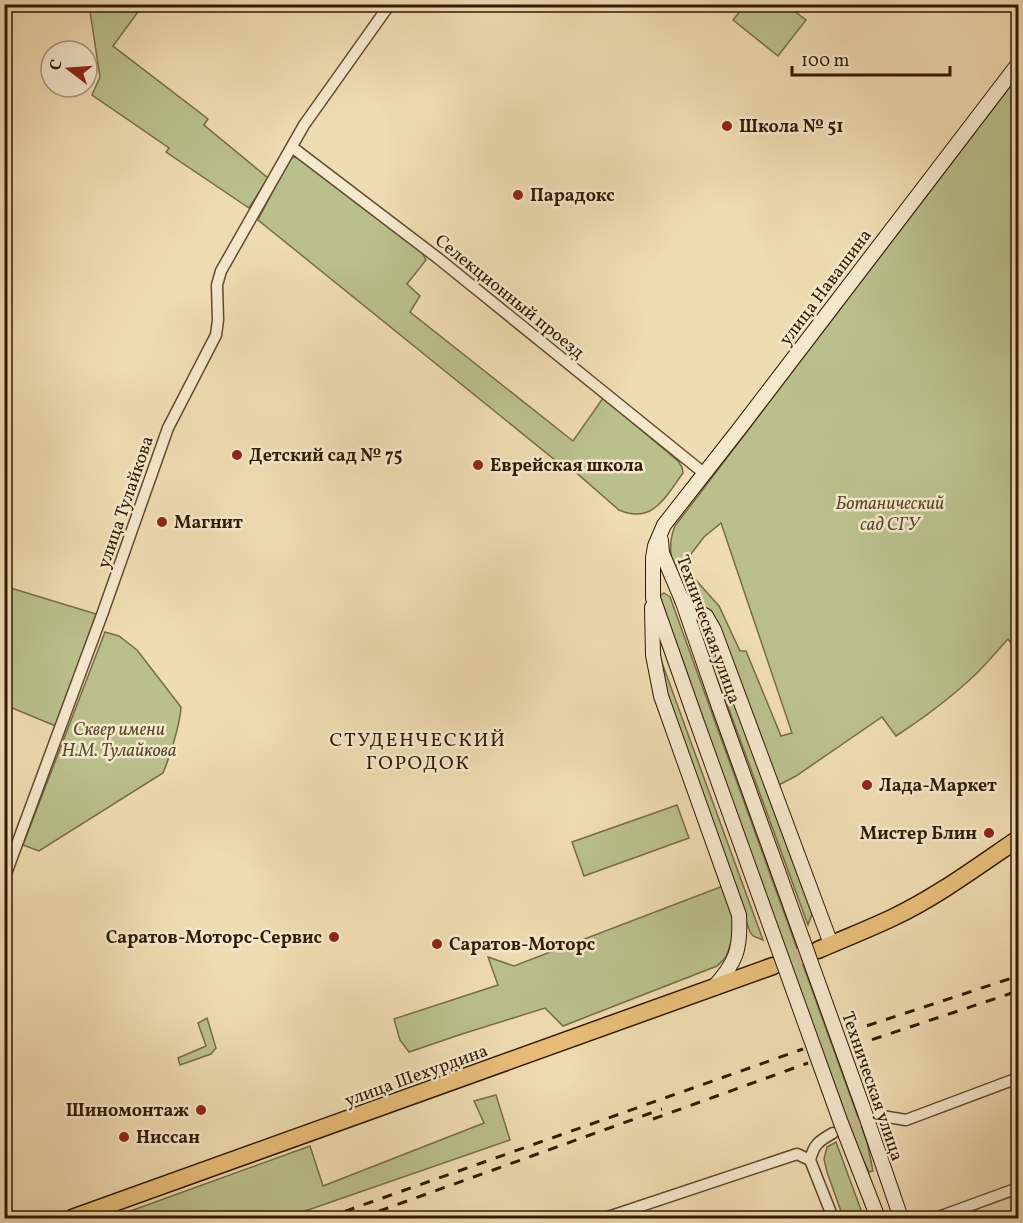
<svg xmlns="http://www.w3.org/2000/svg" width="1023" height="1223" font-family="Vollkorn,serif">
<rect width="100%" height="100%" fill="#f0dcb2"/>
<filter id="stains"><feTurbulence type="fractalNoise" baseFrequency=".00333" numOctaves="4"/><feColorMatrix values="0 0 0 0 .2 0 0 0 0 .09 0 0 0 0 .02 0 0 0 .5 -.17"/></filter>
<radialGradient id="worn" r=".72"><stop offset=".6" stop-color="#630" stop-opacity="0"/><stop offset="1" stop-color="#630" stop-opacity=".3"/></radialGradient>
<!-- green -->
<g fill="#bac08c" stroke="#766c47" stroke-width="1.5">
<polygon points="746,4 786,5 806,20 778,56 733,20"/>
<polygon points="89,5 143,5 113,46 208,119 204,125 268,178 249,208 166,152 169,148 92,95 100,77"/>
<path d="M 1018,76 L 1018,652 L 1008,639 C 998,650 988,662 977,673 C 952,697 925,717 896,736 L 882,717 L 796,776 L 777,786 L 711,613 L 693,597 L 682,589 L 678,581 L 690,576 L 695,579 L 719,606 L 740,651 L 746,651 L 781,736 L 792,733 L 721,523 L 704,537 L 685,562 L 673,567 C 670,552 669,540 675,526 Z"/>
<path d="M 295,157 L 299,159 L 422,253 L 426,260 L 407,284 L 420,296 L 410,312 L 573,441 L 603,398 L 678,461 L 682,467 L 683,473 C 666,496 653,525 619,510 L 573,470 L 560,464 L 258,220 L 288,162 L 291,158 Z"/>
<polygon points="4,586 96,614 58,727 5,705"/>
<polygon points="664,593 670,597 867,1142 873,1171 869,1172 856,1145 662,608 659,599 661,595"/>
<polygon points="698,625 700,625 703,626 709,635 812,914 808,925"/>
<path d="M 105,632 L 119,636 L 137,650 L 181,707 C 180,725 170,756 163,773 L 39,851 L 23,845 Z"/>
<polygon points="661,660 763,940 753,936 750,932 665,696 659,664"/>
<polygon points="677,805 689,838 584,876 572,842"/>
<polygon points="723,886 736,928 726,957 717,966 563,1026 545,1008 462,1034 409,1052 400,1040 394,1019 498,985 488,957 514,966"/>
<polygon points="207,1018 216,1048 211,1054 180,1065 178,1058 206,1046 198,1023"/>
<polygon points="496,1095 510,1140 285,1218 111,1218 310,1146 323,1186 484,1123 474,1101"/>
<polygon points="836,1142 864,1218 843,1218 843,1217 827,1172 824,1159 827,1147"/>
</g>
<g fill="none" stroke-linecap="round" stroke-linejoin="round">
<!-- street-tunnel -->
<polyline stroke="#cab58f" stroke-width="10" stroke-dasharray="10 5" stroke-linecap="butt" points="837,1132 873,1116"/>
<!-- primary-tunnel -->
<polyline stroke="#cab58f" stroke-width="16" stroke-dasharray="16 8" stroke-linecap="butt" points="773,966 818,950"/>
<!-- street casing -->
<g stroke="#624a2e" stroke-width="13">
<g id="street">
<polyline points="292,147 439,259 705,474"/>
<polyline points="4,879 103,612 168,428 216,335 218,320 217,285 221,271 304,125 390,4"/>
<polyline points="876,1115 906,1120 1018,1078"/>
<path d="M 810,1160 C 814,1144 819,1141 833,1133"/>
<polyline points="605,1218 797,1154 810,1160 833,1218"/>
<polyline points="937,1218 941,1216 1018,1188"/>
</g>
</g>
<!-- secondary casing -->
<g stroke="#321902" stroke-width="16">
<g id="secondary">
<polyline points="661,540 662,553 682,600 719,707"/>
<polyline points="682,600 692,609 706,616 714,630 831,944"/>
<path d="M 652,607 L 653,655 L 661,696 L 739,915 C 741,949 736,963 713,988"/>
<polyline points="695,717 653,598 653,558 655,546 664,525 740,428 1018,64"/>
</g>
</g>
<!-- primary casing -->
<g stroke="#321902" stroke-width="19">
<g id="primary">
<path d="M 818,950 C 843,939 869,929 894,917 C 938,896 978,866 1018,839"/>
<polyline points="72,1218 773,966"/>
</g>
</g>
<!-- street -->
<use href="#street" stroke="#f5e8cd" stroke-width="10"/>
<!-- secondary -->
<use href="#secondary" stroke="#f5e8cd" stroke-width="14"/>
<!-- primary -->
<use href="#primary" stroke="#e8be79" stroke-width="16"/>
<!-- rail -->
<g stroke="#321902" stroke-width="3" stroke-dasharray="10 10" stroke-linecap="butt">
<polyline points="848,1032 1018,976"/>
<polyline points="853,1046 1018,991"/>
<polyline points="653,1119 808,1063"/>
<polyline points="326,1218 803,1049"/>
<polyline points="360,1218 662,1109"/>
</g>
<!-- secondary-bridge casing -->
<g stroke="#321902" stroke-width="16" stroke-linecap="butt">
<g id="secondary-bridge">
<polyline points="719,707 865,1113 901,1218"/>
<polyline points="695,717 841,1123 878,1218"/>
</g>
</g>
<!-- secondary-bridge -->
<use href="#secondary-bridge" stroke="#f5e8cd" stroke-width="14"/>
</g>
<!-- markers -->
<g fill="#8f2418" stroke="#f5e8cd" stroke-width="2">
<circle cx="727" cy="126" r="6"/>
<circle cx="518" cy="195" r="6"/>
<circle cx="237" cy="455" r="6"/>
<circle cx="478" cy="465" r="6"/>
<circle cx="162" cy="522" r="6"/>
<circle cx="867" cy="785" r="6"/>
<circle cx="989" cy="833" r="6"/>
<circle cx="334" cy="937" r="6"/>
<circle cx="437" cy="944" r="6"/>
<circle cx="201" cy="1110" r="6"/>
<circle cx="124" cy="1137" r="6"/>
</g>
<g text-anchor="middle" stroke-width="5" stroke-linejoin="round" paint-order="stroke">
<!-- poi labels -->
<g font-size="18" font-weight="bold" fill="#321902" stroke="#f5e8cd" text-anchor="start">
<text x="739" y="132">Школа № 51</text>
<text x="530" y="201">Парадокс</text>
<text x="249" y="461">Детский сад № 75</text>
<text x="490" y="471">Еврейская школа</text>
<text x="174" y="528">Магнит</text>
<text x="879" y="791">Лада-Маркет</text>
<text x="977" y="839" text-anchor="end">Мистер Блин</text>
<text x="322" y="943" text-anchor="end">Саратов-Моторс-Сервис</text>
<text x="449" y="950">Саратов-Моторс</text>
<text x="189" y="1116" text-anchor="end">Шиномонтаж</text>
<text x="136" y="1143">Ниссан</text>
</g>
<!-- street labels -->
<g font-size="18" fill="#321902" stroke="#f5e8cd">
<text transform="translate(825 287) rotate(-53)" y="6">улица Навашина</text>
<text transform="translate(510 296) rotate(39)" y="6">Селекционный проезд</text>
<text transform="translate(125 502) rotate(-71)" y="6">улица Тулайкова</text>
<text transform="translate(709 629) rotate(70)" y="6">Техническая улица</text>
<text transform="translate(416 1075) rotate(-20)" y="6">улица Шехурдина</text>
<text transform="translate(873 1086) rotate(71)" y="6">Техническая улица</text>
</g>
<!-- park labels -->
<g font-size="18" font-style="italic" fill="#5b4b2b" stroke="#f5e8cd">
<text x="890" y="509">Ботанический<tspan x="890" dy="21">сад СГУ</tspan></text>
<text x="119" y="735">Сквер имени<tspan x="119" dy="21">Н.М. Тулайкова</tspan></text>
</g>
<!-- neighbourhood labels -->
<g font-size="20" letter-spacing="1.5" fill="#321902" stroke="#f5e8cd">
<text x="418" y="746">СТУДЕНЧЕСКИЙ<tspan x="418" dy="23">ГОРОДОК</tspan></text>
</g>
</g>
<!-- margin -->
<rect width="1023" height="1223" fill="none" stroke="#f0dcb2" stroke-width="24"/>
<rect x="6" y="6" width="1011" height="1211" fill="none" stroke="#321902" stroke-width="3"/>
<rect x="12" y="12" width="999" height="1199" fill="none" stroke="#321902" stroke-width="1.5"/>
<!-- north arrow -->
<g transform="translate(69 69) rotate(287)"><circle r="28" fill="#f5e8cd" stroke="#a7957c" stroke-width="1.5"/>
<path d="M0-4.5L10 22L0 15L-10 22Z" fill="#8f2418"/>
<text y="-9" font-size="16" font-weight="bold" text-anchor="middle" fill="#321902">С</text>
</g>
<!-- scale -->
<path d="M792 66v9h158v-9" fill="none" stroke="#321902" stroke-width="3"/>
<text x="801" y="66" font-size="18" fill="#321902" stroke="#f5e8cd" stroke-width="4.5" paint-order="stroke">100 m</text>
<rect width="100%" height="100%" filter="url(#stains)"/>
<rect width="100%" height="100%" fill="url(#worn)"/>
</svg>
